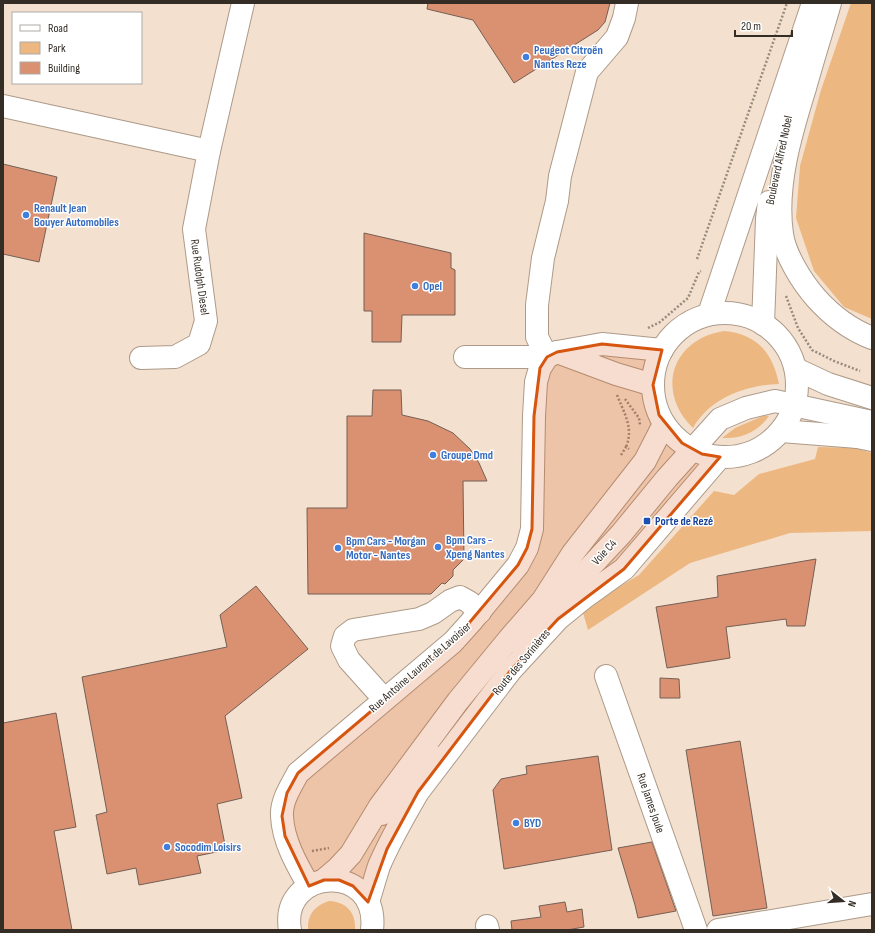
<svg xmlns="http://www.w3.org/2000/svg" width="875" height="933" font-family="'Sofia Sans Condensed',sans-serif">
<rect width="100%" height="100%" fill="#f3e0ce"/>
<!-- green -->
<g fill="#edb781">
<polygon points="851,3 872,3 872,319 844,307 814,271 796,218 800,166 821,90"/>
<path d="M 724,331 C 757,334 773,353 779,384 C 746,385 710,398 693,428 C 655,391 672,339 724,331 Z"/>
<path d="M 763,416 L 769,416 C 758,432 741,439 722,438 L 735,428 Z"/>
<polygon points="818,447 855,448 872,453 872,531 790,533 690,563 588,630 582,609 639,575 714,491 734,495 759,474 815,459"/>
<path d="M 329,901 C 346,902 356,912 355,930 L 308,930 C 307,915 314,906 329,901 Z"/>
</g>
<!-- building -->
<g fill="#da9172" stroke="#755f55">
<polygon points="428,3 610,3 605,22 598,30 514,83 473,20 427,9"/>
<polygon points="3,164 57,177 39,262 3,254"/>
<polygon points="364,233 451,253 451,268 455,270 455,315 402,315 401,342 372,342 372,311 364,311"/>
<polygon points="373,390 401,390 402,415 428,421 453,433 470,449 479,463 487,481 463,481 464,559 453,570 453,576 445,584 442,583 431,594 308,594 307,508 347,508 347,416 372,416"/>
<polygon points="816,559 805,626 787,626 786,619 726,627 730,658 667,668 656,607 718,597 717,576"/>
<polygon points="256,586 308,649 225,716 242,798 217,804 226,850 197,856 201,873 139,885 136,868 107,874 96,815 107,812 82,677 227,647 220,615"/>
<polygon points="660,678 679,679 680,698 660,698"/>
<polygon points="56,713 76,827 54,831 72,930 3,930 3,723"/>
<polygon points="740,741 767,908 713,916 686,750"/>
<polygon points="598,756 612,850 504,869 493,790 501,779 527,774 526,766"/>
<polygon points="652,842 676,911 638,918 635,905 618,848"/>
<polygon points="565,902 567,912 582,909 584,927 567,930 512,930 511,921 541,917 539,906"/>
</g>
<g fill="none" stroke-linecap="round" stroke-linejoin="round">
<!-- minor casing -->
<g stroke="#ad9a89" stroke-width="24">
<g id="minor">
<polyline points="3,106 209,151"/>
<polyline points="465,357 547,357"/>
<polyline points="547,357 537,337 537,305 543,258 557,201 560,176 587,72 617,37 624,18 627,3"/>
<polyline points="141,358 175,357 199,344 206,321 194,229 209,151 243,3"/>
<polyline points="653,385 616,374 557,352 602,344 662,350"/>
<polyline points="519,643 621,534 667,478 720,419 746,408 775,401 872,422"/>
<polyline points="606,676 696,930"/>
<polyline points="384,699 349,660 342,646 345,636 353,630 419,619 433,613 450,601 460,597 469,602 480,612"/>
<polyline points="382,814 391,809 432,756"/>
<path d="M 309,886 C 297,865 283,841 282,816 C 281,801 291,786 298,773 L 453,642 L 471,622 L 518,565 L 527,548 L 532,529 L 534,416 L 536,382 L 540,368 L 547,357 L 557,352"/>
<polyline points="487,926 488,930"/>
<polyline points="718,930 872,904"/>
</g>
</g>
<!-- major casing -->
<g stroke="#ad9a89" stroke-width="24">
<g id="major">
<path d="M 830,3 C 822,31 813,59 805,88 C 791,133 775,186 782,234 C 785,255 802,282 816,298 C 832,316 849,329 872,338"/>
<circle cx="725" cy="385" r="72"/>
<polyline points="709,314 813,3"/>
<polyline points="763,324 767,219 769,202"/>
<polyline points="796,369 828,384 872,398"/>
<polyline points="781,431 871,438"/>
<polyline points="324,880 337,869 351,854 380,806 458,701 509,639 543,600 573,553 645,461 664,424"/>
<path d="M 368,902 C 372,890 375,878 379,866 C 390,840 404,816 418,792 L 511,670 L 558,619 L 585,597 L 624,569 L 720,457"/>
<path d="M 290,930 C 279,867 380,861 372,930"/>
</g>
</g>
<!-- highway casing -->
<g stroke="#ad9a89" stroke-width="24">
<polyline id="highway" points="853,436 872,440"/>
</g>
<!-- path -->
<g stroke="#978a7e" stroke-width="2.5" stroke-dasharray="2 2" stroke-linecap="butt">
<polyline points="697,259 787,3"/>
<polyline points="786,296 798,328 812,350 834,361 860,371"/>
<polyline points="648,328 660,322 688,298 699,272 701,271"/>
<path d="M 617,395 C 624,413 634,428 626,447"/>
<polyline points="625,399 639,418 640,425"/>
<polyline points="621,455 626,447 629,449"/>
<polyline points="312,851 329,848"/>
</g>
<!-- minor -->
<use href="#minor" stroke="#fff" stroke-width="22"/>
<!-- major -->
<use href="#major" stroke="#fff" stroke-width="22"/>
<!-- highway -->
<use href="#highway" stroke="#fff" stroke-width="22"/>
</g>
<!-- marked area -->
<path fill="#d6550f" fill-opacity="0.2" stroke="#d6550f" stroke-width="3" stroke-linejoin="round" d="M 602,344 L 662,350 L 653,385 L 659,415 L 682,443 L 702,454 L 720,457 L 624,569 L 558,619 L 511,670 L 418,792 L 387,849 L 368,902 L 353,886 L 339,880 L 324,880 L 309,886 L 285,836 L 282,816 L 287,793 L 298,773 L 453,642 L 518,565 L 527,548 L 532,529 L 534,416 L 540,368 L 547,357 L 557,352 Z"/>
<!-- markers -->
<g fill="#3f7fe0" stroke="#fff" stroke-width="1.5">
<circle cx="526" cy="57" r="4"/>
<circle cx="26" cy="215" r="4"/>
<circle cx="415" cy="286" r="4"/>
<circle cx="433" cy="455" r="4"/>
<circle cx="438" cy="547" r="4"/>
<circle cx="338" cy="548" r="4"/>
<circle cx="516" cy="823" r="4"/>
<circle cx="167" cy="847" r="4"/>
</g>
<rect fill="#1a4fb4" stroke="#fff" stroke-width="1.5" x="643" y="517" width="8" height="8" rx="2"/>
<g text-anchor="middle" stroke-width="3" stroke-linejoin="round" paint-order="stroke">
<!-- shop labels -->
<g font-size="12" font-weight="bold" fill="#366cbe" stroke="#fff" text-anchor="start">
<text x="534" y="54">Peugeot Citroën<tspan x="534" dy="14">Nantes Reze</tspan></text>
<text x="34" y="212">Renault Jean<tspan x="34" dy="14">Bouyer Automobiles</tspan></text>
<text x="423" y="290">Opel</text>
<text x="441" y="459">Groupe Dmd</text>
<text x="446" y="544">Bpm Cars -<tspan x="446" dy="14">Xpeng Nantes</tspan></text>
<text x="346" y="545">Bpm Cars - Morgan<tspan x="346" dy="14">Motor - Nantes</tspan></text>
<text x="524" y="827">BYD</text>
<text x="175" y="851">Socodim Loisirs</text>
</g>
<!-- street labels -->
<g font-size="12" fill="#342d26" stroke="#fff">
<text transform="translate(779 160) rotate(-78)" y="4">Boulevard Alfred Nobel</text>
<text transform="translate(200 277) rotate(82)" y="4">Rue Rudolph Diesel</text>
<text transform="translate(604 552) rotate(-47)" y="4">Voie C4</text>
<text transform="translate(521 662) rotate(-50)" y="4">Route des Sorinières</text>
<text transform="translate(420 667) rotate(-41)" y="4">Rue Antoine Laurent de Lavoisier</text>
<text transform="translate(651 803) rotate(71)" y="4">Rue James Joule</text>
</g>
<!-- transit labels -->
<g font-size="12" font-weight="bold" fill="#164399" stroke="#fff" text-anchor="start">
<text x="655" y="525">Porte de Rezé</text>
</g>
</g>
<!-- border -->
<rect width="875" height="933" fill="none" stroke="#342d26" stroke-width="8"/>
<!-- legend -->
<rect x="12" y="12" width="130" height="72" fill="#ffffff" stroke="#aeaba8"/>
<rect x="20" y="25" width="20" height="6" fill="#ffffff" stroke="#aeaba8"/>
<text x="48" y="32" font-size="12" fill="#342d26">Road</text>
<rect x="20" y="42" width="20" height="12" fill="#edb781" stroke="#aeaba8"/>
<text x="48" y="52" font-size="12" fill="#342d26">Park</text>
<rect x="20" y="62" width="20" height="12" fill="#da9172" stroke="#aeaba8"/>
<text x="48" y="72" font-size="12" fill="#342d26">Building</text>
<!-- north arrow -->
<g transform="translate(843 901) rotate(107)" stroke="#ffffff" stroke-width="3" paint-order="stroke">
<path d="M0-3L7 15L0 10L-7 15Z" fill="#342d26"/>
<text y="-6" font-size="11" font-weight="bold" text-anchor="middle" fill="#342d26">N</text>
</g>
<!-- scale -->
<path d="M735 30v6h57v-6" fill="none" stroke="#342d26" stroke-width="2"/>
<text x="741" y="30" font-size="12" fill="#342d26" stroke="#ffffff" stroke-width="3" paint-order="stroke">20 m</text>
</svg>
